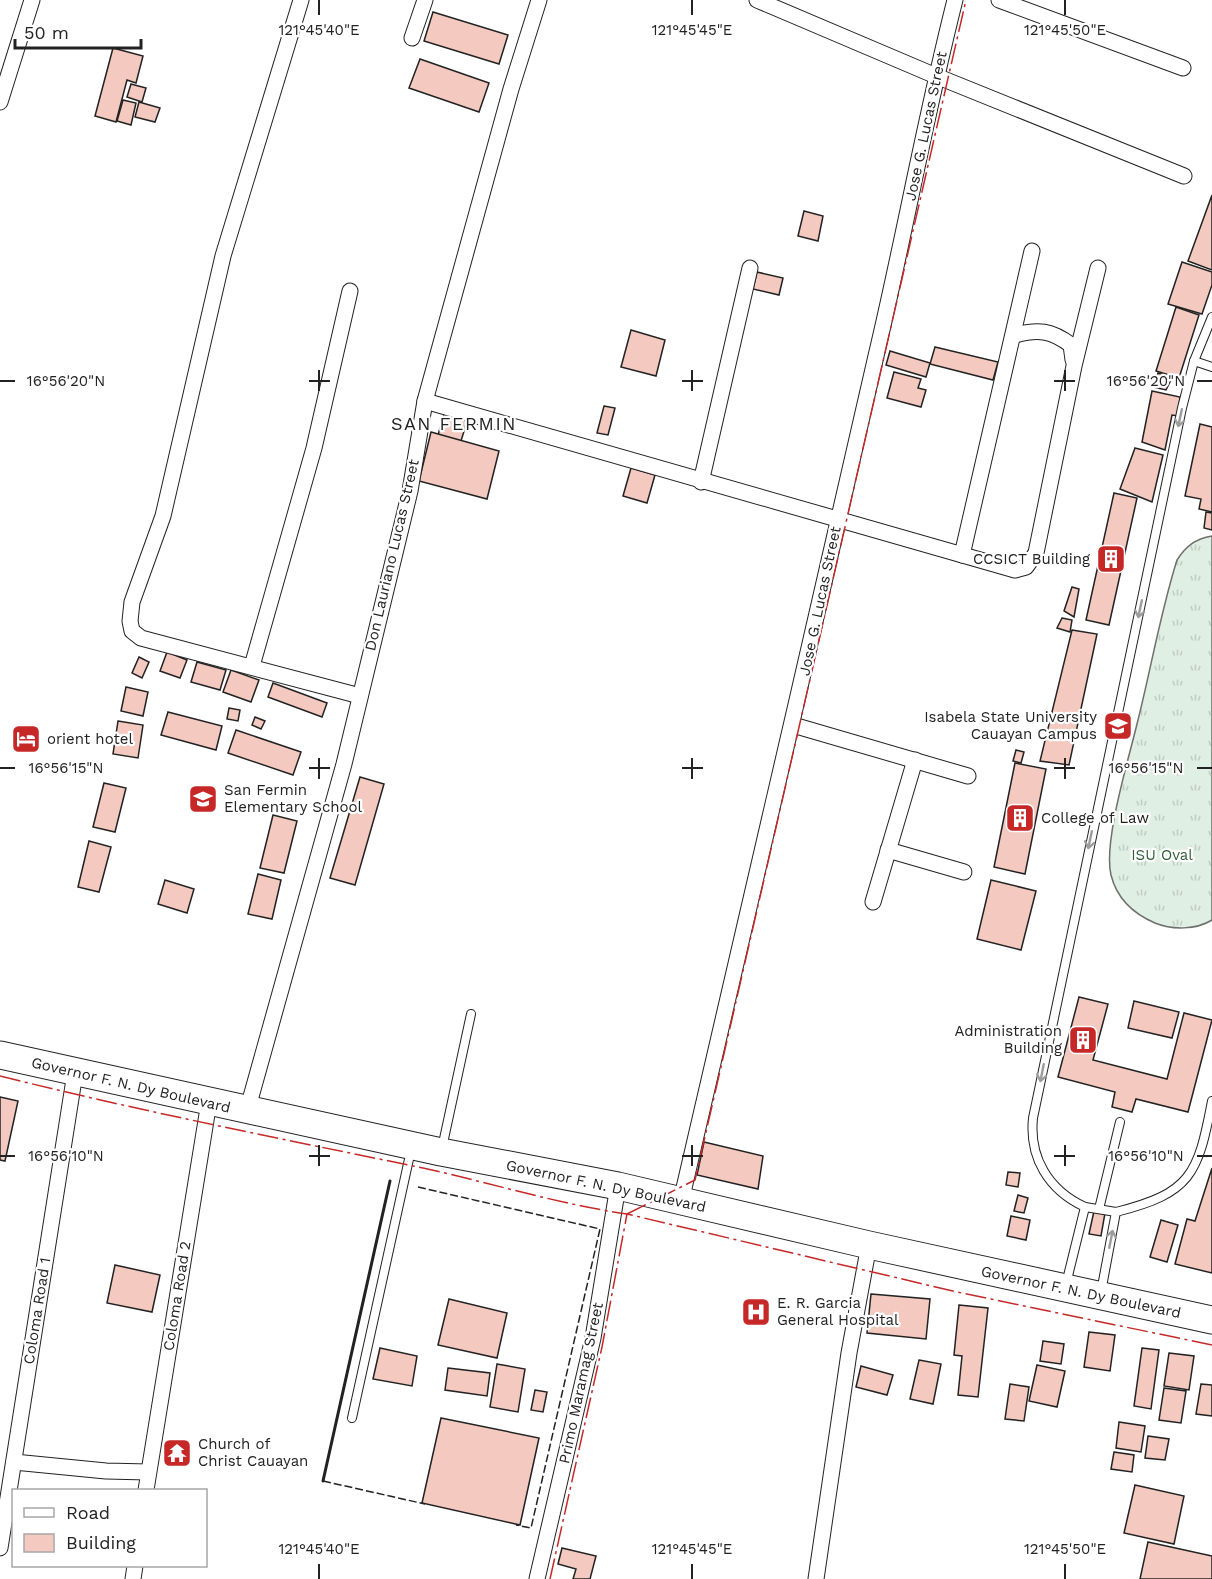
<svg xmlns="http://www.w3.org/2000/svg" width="1212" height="1579" font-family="'Work Sans',sans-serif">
<defs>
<pattern id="grass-tufts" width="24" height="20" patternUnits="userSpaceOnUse" patternTransform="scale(1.5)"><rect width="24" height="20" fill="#e0efe3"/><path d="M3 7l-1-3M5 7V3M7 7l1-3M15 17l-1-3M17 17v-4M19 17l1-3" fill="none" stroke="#c0cdc2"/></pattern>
</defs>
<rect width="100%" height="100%" fill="#fff"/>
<!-- grass -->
<path fill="url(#grass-tufts)" stroke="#6f6f6f" stroke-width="1.5" d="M 1212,536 L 1212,920 C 1196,930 1172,930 1155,923 C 1134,914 1117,899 1111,875 C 1103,842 1129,758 1137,724 C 1151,669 1160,614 1177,560 C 1186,546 1195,539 1212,536 Z"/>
<!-- building -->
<g fill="#f3c9c0" stroke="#222" stroke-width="1.5">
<polygon points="433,12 508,35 499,64 424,41"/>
<polygon points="113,48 143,56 136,83 127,80 116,122 95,116"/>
<polygon points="420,59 489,83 479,112 409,88"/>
<polygon points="131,84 146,88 142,102 127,97"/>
<polygon points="123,100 136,103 131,125 117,121"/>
<polygon points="139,102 160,108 155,122 135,117"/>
<polygon points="1212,195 1212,270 1188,261"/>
<polygon points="804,211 823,216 818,241 798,236"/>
<polygon points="1182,262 1212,272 1212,285 1202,314 1168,304"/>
<polygon points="757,272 783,278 779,295 753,289"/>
<polygon points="1176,307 1199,315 1179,378 1156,371"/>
<polygon points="631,330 665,340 656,376 621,367"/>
<polygon points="935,347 998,362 993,380 930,364"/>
<polygon points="890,351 930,363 926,377 886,365"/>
<polygon points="894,372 921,379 918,388 926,390 921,407 887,398"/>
<polygon points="1158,373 1172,378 1166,390 1153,387"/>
<polygon points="1152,391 1180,397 1178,416 1172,415 1165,450 1142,442"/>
<polygon points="604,406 615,408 608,435 597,433"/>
<polygon points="445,411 468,418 461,441 438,435"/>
<polygon points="1200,424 1212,427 1212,512 1199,509 1201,499 1185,496"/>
<polygon points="431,432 499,451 487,499 419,481"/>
<polygon points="1135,448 1163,455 1152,502 1120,489"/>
<polygon points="631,468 655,475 647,503 623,496"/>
<polygon points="1114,493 1137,498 1109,625 1086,620"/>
<polygon points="1206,512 1212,513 1212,530 1204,528"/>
<polygon points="1072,587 1079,589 1074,617 1064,611"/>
<polygon points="1062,618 1072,620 1070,632 1057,628"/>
<polygon points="1072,630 1097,634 1069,765 1040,761"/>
<polygon points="167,652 187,660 180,678 160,671"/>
<polygon points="139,657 149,662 142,678 132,673"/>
<polygon points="197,662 226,670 220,690 191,682"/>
<polygon points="231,670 259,680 251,702 223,692"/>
<polygon points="273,683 327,703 322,717 268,697"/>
<polygon points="126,687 148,692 143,716 121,711"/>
<polygon points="229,708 240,710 238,721 227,719"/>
<polygon points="168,712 222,726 216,750 161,735"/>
<polygon points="255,717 265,721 261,729 252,725"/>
<polygon points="118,721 143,725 138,758 113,754"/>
<polygon points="236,730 301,752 293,775 228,753"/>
<polygon points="1016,750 1024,752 1021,763 1013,761"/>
<polygon points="1015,763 1046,769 1025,874 994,867"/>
<polygon points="360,777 384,784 355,885 330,878"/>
<polygon points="104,783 126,788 115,832 93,827"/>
<polygon points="273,815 297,821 284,873 260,868"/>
<polygon points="89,841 111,847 99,892 78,887"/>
<polygon points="258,874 281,880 272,919 248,914"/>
<polygon points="165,880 194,889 187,913 158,904"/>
<polygon points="991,880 1036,891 1021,950 977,939"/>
<polygon points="1079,997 1108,1004 1093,1060 1167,1079 1184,1013 1212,1020 1188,1112 1136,1099 1132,1112 1112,1107 1115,1092 1058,1077"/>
<polygon points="1134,1001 1179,1012 1172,1038 1128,1028"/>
<polygon points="0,1097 18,1101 5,1161 0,1160"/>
<polygon points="704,1142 763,1156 758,1189 697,1175"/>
<polygon points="1212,1168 1212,1273 1175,1264 1187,1219 1195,1221"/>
<polygon points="1008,1172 1020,1173 1018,1187 1006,1185"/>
<polygon points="1018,1195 1028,1198 1024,1213 1014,1211"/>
<polygon points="1094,1211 1105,1213 1101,1236 1089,1234"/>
<polygon points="1011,1216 1030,1220 1026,1240 1007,1236"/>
<polygon points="1161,1220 1178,1225 1167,1262 1150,1257"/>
<polygon points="115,1265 160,1275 152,1312 107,1303"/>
<polygon points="871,1294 930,1299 926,1339 867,1333"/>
<polygon points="449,1299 507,1313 497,1358 438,1345"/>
<polygon points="959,1305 988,1308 978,1397 958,1395 962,1356 954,1355"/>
<polygon points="1089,1332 1115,1335 1110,1371 1084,1367"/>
<polygon points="1043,1341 1064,1344 1061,1364 1040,1361"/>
<polygon points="380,1348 417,1356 412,1386 373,1379"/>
<polygon points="1142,1348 1159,1350 1151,1409 1134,1406"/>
<polygon points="1169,1353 1194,1356 1189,1390 1164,1386"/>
<polygon points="919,1360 941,1364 933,1404 910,1399"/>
<polygon points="497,1364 525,1369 518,1412 490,1407"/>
<polygon points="1037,1365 1065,1371 1057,1407 1029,1401"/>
<polygon points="861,1366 893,1375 887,1395 856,1387"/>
<polygon points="448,1368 490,1373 487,1396 445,1390"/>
<polygon points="1010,1384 1029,1387 1024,1421 1005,1419"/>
<polygon points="1201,1384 1212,1385 1212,1416 1196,1414"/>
<polygon points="1164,1388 1186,1391 1181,1423 1159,1420"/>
<polygon points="535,1390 547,1392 543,1412 531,1410"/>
<polygon points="441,1418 539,1438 520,1525 422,1503"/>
<polygon points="1119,1422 1145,1426 1141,1452 1116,1448"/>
<polygon points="1148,1436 1169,1439 1165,1460 1145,1458"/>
<polygon points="1114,1452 1134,1455 1132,1472 1111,1469"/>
<polygon points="1135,1485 1184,1496 1174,1544 1124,1533"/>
<polygon points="1148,1542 1212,1556 1212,1579 1140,1579"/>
<polygon points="562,1548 596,1556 590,1579 573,1579 576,1569 558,1564"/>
</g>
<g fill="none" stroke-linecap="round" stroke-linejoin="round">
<!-- lane casing -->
<g stroke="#222" stroke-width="10">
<g id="lane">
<polyline points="1194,361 1212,367"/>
<polyline points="442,1148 471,1014"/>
<polyline points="1085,1207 1116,1212"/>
<polyline points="1099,1209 1120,1122"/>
<path d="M 1066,1284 L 1085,1207 C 1048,1190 1029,1157 1033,1118 L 1182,408 L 1194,361 L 1212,317"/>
<path d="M 1101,1292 L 1116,1212 C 1191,1193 1198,1175 1212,1101"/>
<polyline points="352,1418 411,1150"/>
</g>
</g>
<!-- street casing -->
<g stroke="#222" stroke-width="17">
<g id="street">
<polyline points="301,0 223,256 163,516 132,602 130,621 132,631 141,638 360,696"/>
<polyline points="757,0 936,76 1184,176"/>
<polyline points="999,0 1183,68"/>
<polyline points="412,38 425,0"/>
<polyline points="0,102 32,0"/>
<path d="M 1015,335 C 1038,329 1051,330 1071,345 L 1073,360"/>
<polyline points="425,401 1015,570 1026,567 1036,553 1074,366 1098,268"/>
<polyline points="701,482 750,268"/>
<polyline points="962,555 1032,251"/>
<polyline points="252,666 314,448 350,291"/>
<polyline points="793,725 968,776"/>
<polyline points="888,850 964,872"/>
<polyline points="873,902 915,760"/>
<polyline points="247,1111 344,764 410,491 425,401 511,89 539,0"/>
<path d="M 681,1201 C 746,919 812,638 876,356 C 904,238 925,118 955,0"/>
<polyline points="14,1462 106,1471 148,1472"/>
<polyline points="146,1490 209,1102"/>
<polyline points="0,1548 75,1073"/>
<polyline points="133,1579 135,1566"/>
<polyline points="537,1579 593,1338 618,1186"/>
<polyline points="816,1579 849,1353 869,1245"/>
</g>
</g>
<!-- highway casing -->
<g stroke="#222" stroke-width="29">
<polyline id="highway" points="0,1055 441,1152 618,1186 869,1245 1212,1320"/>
</g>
<!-- lane -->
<use href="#lane" stroke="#fff" stroke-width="8"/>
<!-- street -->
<use href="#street" stroke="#fff" stroke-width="15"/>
<!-- highway -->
<use href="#highway" stroke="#fff" stroke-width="27"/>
<!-- fence -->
<g stroke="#222" stroke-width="1.5" stroke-dasharray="8 3" stroke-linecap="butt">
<polyline points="418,1187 600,1229 531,1528 516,1525"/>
<polyline points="323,1481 425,1504"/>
</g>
<!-- wall -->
<polyline stroke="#222" stroke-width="3" points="323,1481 390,1181"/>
<!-- power -->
<g stroke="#c62828" stroke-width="1.5" stroke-dasharray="21 4.5 3 4.5" stroke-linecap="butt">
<path d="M 0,1076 C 140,1111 282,1139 423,1168 C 491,1183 558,1204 627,1214 L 957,1292 L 1212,1345"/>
<polyline points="627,1214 695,1180 966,0"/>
<polyline points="550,1579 602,1347 627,1214"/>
</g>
</g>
<!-- one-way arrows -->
<defs><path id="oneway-shaft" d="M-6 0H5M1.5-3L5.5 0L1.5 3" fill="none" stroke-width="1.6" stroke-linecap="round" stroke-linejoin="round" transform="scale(1.5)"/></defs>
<g stroke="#9c9c9c">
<use href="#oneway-shaft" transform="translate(1180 418) rotate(102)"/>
<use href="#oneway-shaft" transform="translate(1140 609) rotate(102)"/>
<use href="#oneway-shaft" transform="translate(1090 840) rotate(102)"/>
<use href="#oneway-shaft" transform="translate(1042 1073) rotate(101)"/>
<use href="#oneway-shaft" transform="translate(1111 1239) rotate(-79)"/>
</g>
<!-- ticks -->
<path fill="none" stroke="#222" stroke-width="2" d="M 319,0 L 319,15M 692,0 L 692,15M 1065,0 L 1065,15M 319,370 L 319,391M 692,370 L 692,391M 1065,370 L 1065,391M 0,381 L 15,381M 309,381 L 330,381M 682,381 L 703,381M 1054,381 L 1075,381M 1197,381 L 1212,381M 319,758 L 319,779M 692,758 L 692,779M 1065,758 L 1065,779M 0,768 L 15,768M 309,768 L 330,768M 682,768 L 703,768M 1054,768 L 1075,768M 1197,768 L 1212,768M 319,1145 L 319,1166M 692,1145 L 692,1166M 1065,1145 L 1065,1166M 0,1156 L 15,1156M 309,1156 L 330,1156M 682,1156 L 703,1156M 1054,1156 L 1075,1156M 1197,1156 L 1212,1156M 319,1564 L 319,1579M 692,1564 L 692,1579M 1065,1564 L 1065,1579"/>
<!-- icons -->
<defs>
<g id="building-square" transform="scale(1.5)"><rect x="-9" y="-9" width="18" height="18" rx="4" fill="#c62828" stroke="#fff"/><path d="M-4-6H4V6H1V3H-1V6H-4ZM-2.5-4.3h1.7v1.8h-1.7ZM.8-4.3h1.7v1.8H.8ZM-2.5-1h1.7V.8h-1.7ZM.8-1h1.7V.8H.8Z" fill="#fff"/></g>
<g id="university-square" transform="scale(1.5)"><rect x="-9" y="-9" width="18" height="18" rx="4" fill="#c62828" stroke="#fff"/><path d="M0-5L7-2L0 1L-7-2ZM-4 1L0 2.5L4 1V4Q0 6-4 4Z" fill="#fff"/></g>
<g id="hotel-square" transform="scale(1.5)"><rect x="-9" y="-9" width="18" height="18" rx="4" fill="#c62828" stroke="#fff"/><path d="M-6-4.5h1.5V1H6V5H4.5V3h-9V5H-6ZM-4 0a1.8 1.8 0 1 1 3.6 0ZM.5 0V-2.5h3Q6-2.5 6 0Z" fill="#fff"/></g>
<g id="school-square" transform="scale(1.5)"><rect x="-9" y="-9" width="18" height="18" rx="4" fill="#c62828" stroke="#fff"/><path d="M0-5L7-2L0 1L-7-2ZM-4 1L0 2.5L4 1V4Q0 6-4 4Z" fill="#fff"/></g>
<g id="hospital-square" transform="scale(1.5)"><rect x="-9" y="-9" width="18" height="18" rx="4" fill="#c62828" stroke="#fff"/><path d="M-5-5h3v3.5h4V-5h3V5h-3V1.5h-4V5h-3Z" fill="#fff"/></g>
<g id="temple-square" transform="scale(1.5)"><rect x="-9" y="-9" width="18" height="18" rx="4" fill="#c62828" stroke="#fff"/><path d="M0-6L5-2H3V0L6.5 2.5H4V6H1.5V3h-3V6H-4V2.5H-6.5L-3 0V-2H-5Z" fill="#fff"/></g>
</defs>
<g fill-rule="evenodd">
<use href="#building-square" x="1111" y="559"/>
<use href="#university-square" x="1118" y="726"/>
<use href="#hotel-square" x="26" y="739"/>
<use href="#school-square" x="203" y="799"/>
<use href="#building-square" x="1020" y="818"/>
<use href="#building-square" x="1083" y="1040"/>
<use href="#hospital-square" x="756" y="1312"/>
<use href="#temple-square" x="177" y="1453"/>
</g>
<g text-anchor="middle" stroke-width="4.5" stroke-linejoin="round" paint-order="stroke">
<!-- street labels -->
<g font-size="15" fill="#222" stroke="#fff">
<text transform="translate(926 126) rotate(-78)" y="5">Jose G. Lucas Street</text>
<text transform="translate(392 555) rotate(-77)" y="5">Don Lauriano Lucas Street</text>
<text transform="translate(820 601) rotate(-78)" y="5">Jose G. Lucas Street</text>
<text transform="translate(131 1085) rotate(13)" y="5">Governor F. N. Dy Boulevard</text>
<text transform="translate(606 1186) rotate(12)" y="5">Governor F. N. Dy Boulevard</text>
<text transform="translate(1081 1292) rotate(12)" y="5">Governor F. N. Dy Boulevard</text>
<text transform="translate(177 1296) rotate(-81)" y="5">Coloma Road 2</text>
<text transform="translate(37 1311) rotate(-81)" y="5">Coloma Road 1</text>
<text transform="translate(581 1383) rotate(-78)" y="5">Primo Maramag Street</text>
</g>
<!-- poi labels -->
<g font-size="15" fill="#222" stroke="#fff" text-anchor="start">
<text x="1090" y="564" text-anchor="end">CCSICT Building</text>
<text x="1097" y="722" text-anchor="end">Isabela State University<tspan x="1097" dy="17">Cauayan Campus</tspan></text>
<text x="47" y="744">orient hotel</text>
<text x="224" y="795">San Fermin<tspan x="224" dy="17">Elementary School</tspan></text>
<text x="1041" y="823">College of Law</text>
<text x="1062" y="1036" text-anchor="end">Administration<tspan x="1062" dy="17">Building</tspan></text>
<text x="777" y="1308">E. R. Garcia<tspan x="777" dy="17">General Hospital</tspan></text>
<text x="198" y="1449">Church of<tspan x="198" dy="17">Christ Cauayan</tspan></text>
</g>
<!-- park labels -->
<g font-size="15" fill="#2f5e38" stroke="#fff">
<text x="1162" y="860">ISU Oval</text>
</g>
<!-- quarter labels -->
<g font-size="18" letter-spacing="1.5" fill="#222" stroke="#fff">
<text x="454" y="430">SAN FERMIN</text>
</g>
</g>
<g font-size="15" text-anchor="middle" fill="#222" stroke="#fff" stroke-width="4.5" stroke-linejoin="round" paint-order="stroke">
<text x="319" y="35">121°45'40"E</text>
<text x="692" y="35">121°45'45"E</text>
<text x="1065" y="35">121°45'50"E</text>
<text x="66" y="386">16°56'20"N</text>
<text x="1146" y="386">16°56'20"N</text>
<text x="66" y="773">16°56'15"N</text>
<text x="1146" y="773">16°56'15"N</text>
<text x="66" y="1161">16°56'10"N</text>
<text x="1146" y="1161">16°56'10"N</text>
<text x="319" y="1554">121°45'40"E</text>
<text x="692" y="1554">121°45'45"E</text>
<text x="1065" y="1554">121°45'50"E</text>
</g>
<!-- legend -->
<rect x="12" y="1489" width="195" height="78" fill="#ffffff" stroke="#a7a7a7" stroke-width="1.5"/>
<rect x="24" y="1508" width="30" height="9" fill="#ffffff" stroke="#a7a7a7" stroke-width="1.5"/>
<text x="66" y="1519" font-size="18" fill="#222222">Road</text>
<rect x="24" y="1534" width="30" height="18" fill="#f3c9c0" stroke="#a7a7a7" stroke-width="1.5"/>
<text x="66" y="1549" font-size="18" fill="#222222">Building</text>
<!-- scale -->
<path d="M15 39v9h126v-9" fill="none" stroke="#222222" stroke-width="3"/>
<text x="24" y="39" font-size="18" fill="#222222" stroke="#ffffff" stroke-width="4.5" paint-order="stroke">50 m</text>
</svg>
